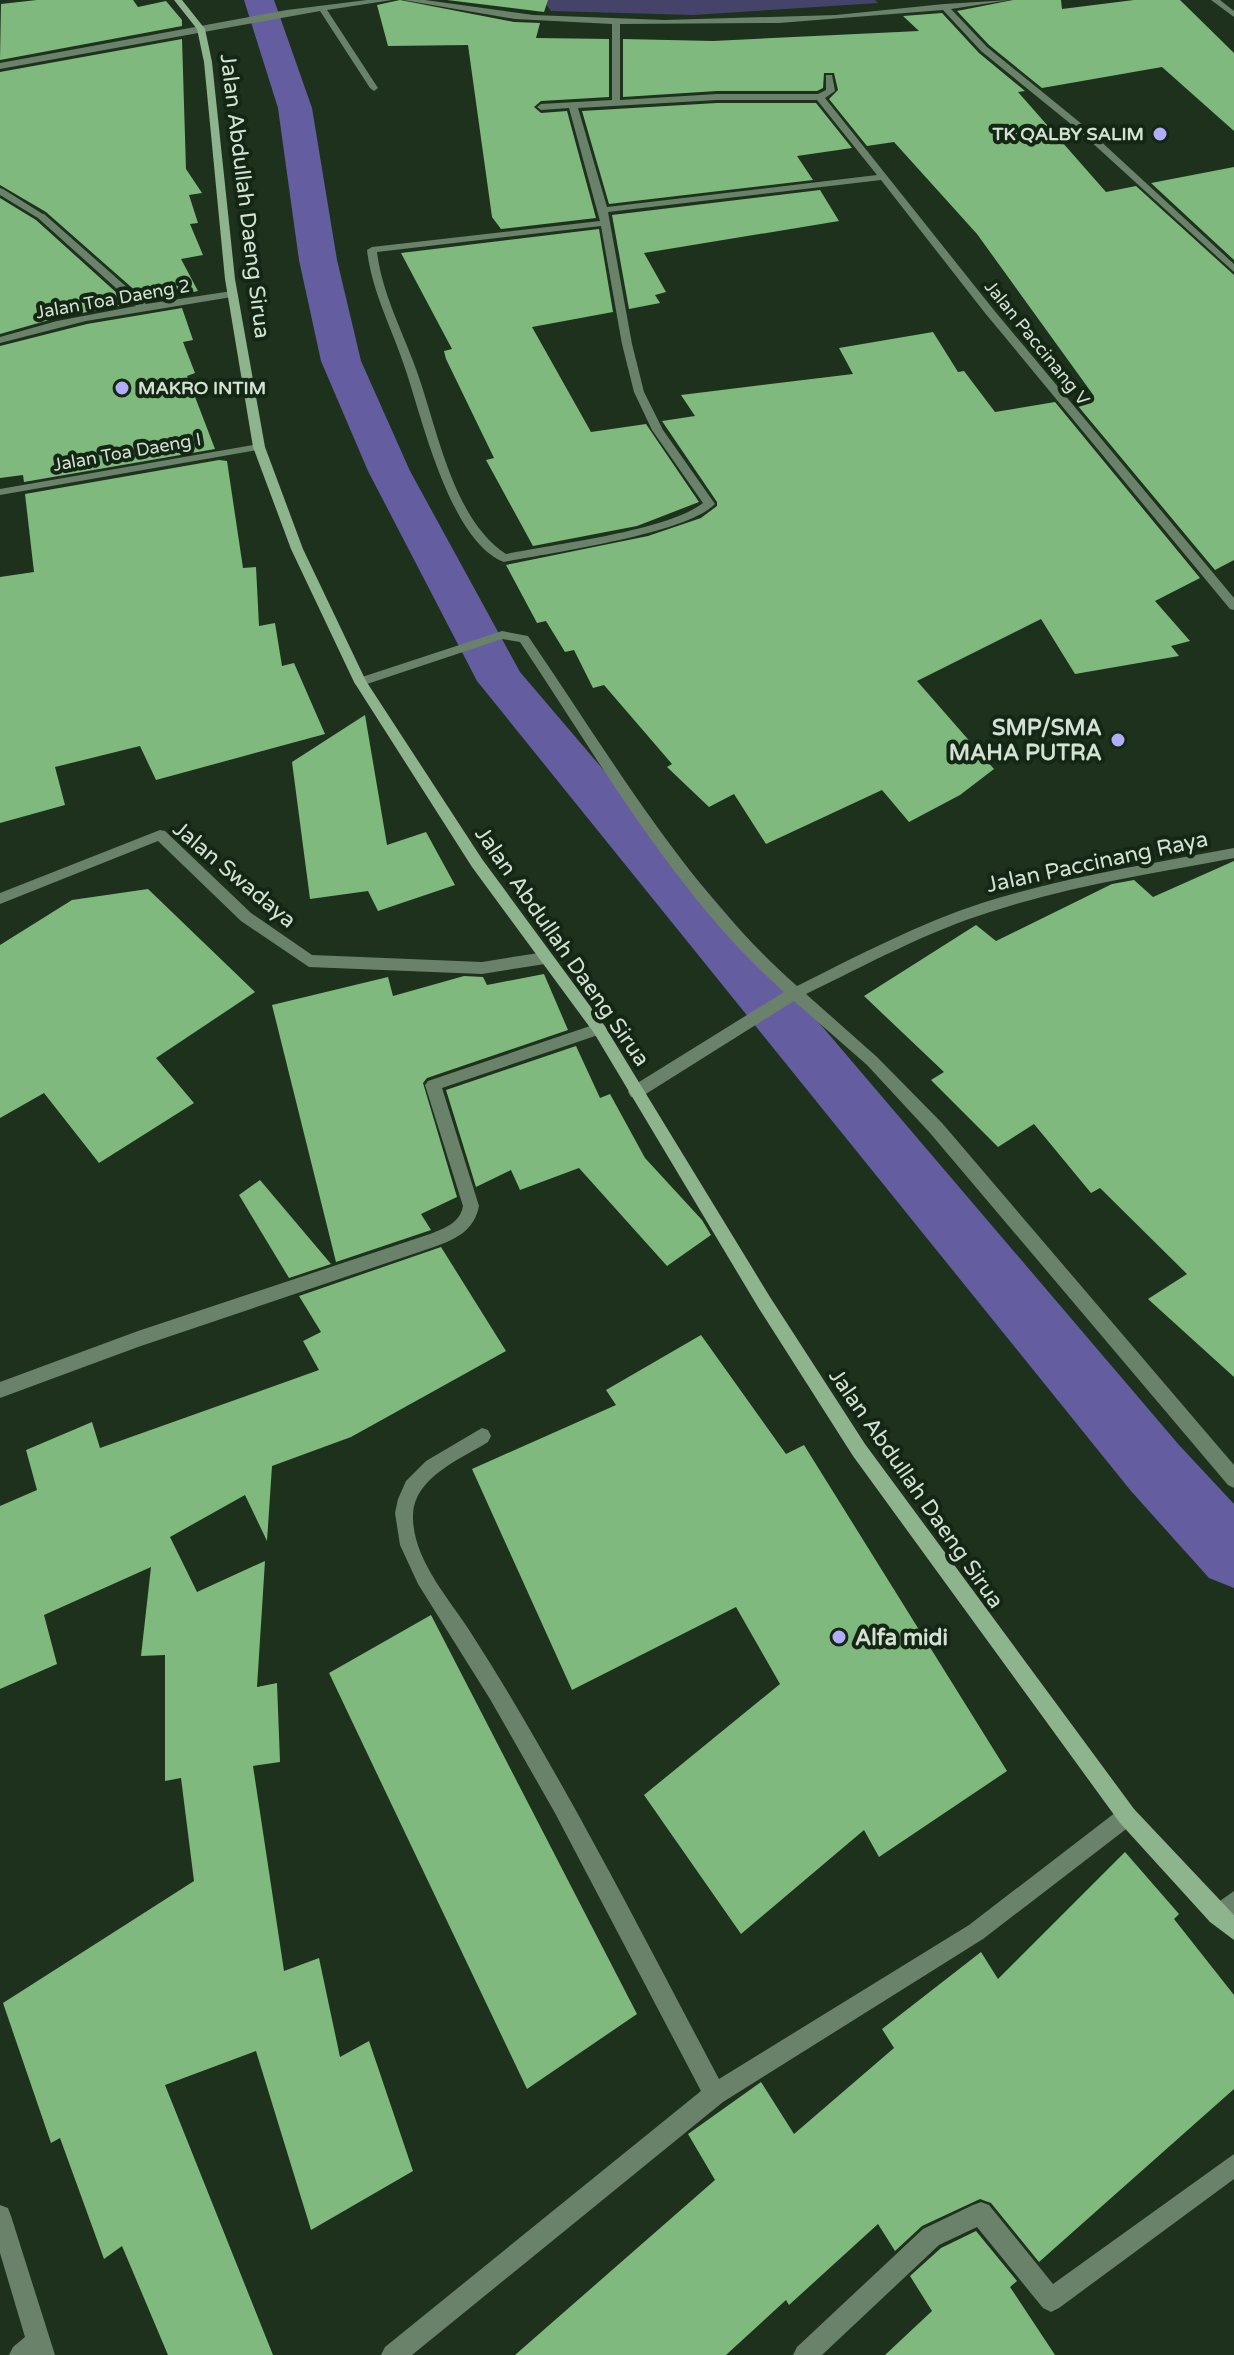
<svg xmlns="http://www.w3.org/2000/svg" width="1234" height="2355" font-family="'Varela Round',sans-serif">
<rect width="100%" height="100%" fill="#1e311d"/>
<!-- green -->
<polygon fill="#454369" points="543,0 875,0 878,3 693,15 551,11"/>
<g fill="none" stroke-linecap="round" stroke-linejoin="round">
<!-- canal -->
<polygon fill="#645ea1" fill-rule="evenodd" points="244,0 274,0 312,108 337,260 361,361 410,471 520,672 1179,1445 1234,1504 1234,1588 1209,1578 1131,1491 477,681 368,471 321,361 299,260 278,108"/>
</g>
<!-- building -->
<g fill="#7fb97e">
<polygon points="37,0 133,0 138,7 166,1 182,20 182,26 0,60 1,4"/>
<polygon points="400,0 514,22 540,23 536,38 609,39 609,97 541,101 534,107 541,113 567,111 596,218 501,229 492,217 468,45 388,46 377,5"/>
<polygon points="447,0 548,0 544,12"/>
<polygon points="1013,0 1061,0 1062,9 1134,0 1180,0 1234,53 1234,131 1162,67 1042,88 989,45 957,11"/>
<polygon points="942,13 979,53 1025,91 1018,92 1106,192 1136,186 1234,275 1234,560 1215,570 1073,400 1094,396 977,234 894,142 867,146 829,99 838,90 834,73 824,73 823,88 817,91 717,91 623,97 623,39 713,41 919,31 903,16"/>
<polygon points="182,39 186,169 202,193 189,195 198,223 190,224 203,255 181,259 198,291 147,301 46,212 0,185 0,72"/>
<polygon points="717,103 816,103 852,148 797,156 813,180 609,204 582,111"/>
<polygon points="1234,167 1234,260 1151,183"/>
<polygon points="820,190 839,221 644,253 666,292 655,295 660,303 629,309 612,215"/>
<polygon points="0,198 36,220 129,304 56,318 0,334"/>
<polygon points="599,229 613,312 532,327 591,432 646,424 699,502 637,526 533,546 486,460 494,458 446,359 444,351 452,349 401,253"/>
<polygon points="182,308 193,340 183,342 195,373 187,376 215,449 24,482 23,475 0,478 0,346 87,324"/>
<polygon points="933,332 958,372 964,371 995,412 1055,402 1200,578 1155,601 1190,641 1171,646 1179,656 1075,674 1041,619 917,681 994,769 960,795 909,822 882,790 766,844 734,794 709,807 667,767 672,764 604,685 593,688 574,650 565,652 546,621 537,623 506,565 648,536 701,518 717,506 717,502 662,421 695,416 681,395 853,374 839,348"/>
<polygon points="219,460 227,461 243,568 256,567 259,626 275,623 282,666 294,663 325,734 156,780 140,746 55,767 65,805 0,823 0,577 34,572 25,494"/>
<polygon points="365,715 387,845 426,832 455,885 378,911 368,891 310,899 292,762"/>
<polygon points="1234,861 1234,1377 1148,1299 1187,1274 1100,1188 1091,1193 1034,1124 998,1147 931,1080 944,1072 864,996 976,925 996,941 1112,884 1134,880 1153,897"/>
<polygon points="148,889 255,992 156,1058 194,1103 99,1163 44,1093 0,1118 0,945 72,900"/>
<polygon points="544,974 568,1030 427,1078 423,1083 457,1197 421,1214 431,1230 336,1262 272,1005 388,977 393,996 464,976 483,977 487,985"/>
<polygon points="576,1046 600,1098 610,1094 645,1158 702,1220 711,1235 667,1266 579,1168 520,1190 511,1170 476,1187 446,1090"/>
<polygon points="260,1180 331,1264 289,1278 239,1195"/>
<polygon points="441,1247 506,1351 351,1437 272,1466 267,1541 245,1495 170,1537 197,1592 265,1561 257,1687 277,1683 280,1762 253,1766 284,1971 319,1958 340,2057 369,2041 413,2171 311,2230 256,2051 165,2085 273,2355 168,2355 122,2246 104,2259 60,2138 51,2143 3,2003 194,1881 181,1778 165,1781 165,1655 141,1656 151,1567 44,1615 57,1664 0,1689 0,1506 37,1490 26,1450 92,1422 100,1448 319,1370 303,1341 321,1332 299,1296"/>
<polygon points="701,1335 786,1454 804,1445 1007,1771 879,1857 864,1830 741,1934 644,1795 780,1684 736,1607 572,1690 472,1469 616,1405 606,1390"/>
<polygon points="431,1615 637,2014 527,2089 329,1673"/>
<polygon points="1125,1852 1179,1914 1174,1919 1234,1995 1234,2089 1039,2262 991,2203 980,2199 922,2226 895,2251 878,2224 789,2305 786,2300 726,2355 515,2355 715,2180 688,2134 761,2082 794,2134 894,2048 882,2029 981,1952 998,1979"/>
<polygon points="976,2231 1017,2281 1010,2287 1055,2355 885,2355 932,2311 910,2276 941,2248"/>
</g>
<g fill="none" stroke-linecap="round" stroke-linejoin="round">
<!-- service -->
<polygon fill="#6a8269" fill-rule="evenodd" points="0,188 3,189 46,216 38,218 0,195"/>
<!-- minor -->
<g fill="#6a8269" fill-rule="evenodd">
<polygon points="367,0 392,0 327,10 378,88 374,91 370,88 320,11 0,69 0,63 287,10"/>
<path d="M 403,0 L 425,0 L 533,15 L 665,20 L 836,15 L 944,4 L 1010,0 L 951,9 L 987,47 L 1083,125 L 1234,264 L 1234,272 L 1077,129 L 981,51 L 943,10 L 779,23 L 620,24 L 620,100 L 717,94 L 818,94 L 826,90 L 826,75 L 832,75 L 835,91 L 825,98 L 993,309 L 1234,598 L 1234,610 L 1230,609 L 985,313 L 881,180 L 608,212 L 632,344 L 644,392 L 663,430 L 715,504 C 686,534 549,553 504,562 C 451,542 423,422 406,371 C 393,330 372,293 367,250 L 372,247 L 600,221 L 569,108 L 541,110 L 537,107 L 541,104 L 612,100 L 612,24 L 515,19 ZM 717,100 L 817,100 L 877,175 L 607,207 L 578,108 ZM 601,226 L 622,344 L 634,392 L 652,430 L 703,503 C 667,531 554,544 506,554 C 452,519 437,426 416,369 C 402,330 382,293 377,252 Z"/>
<polygon points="1211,0 1220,0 1234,11 1234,17"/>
<polygon points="38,214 44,214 146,304 232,291 237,294 232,297 86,321 0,343 0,337 57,321 136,306 38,218"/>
<polygon points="259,444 263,445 263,449 0,495 0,489"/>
<path d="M 502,631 L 528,636 C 611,757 686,888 797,986 C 857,956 918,924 982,903 C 1064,877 1150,864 1234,848 L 1234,858 C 1152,874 1069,886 990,912 C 926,932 866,965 806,994 L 877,1057 L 942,1123 L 1234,1465 L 1234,1488 L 1228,1485 L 930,1133 L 867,1065 L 794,1001 L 641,1097 L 631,1097 L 628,1092 L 631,1087 L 784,992 C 675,895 601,763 520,642 L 502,639 L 364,685 L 356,685 L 354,682 L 356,679 Z"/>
<polygon points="160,830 165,831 251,913 312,955 482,962 545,952 552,958 545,964 482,974 309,967 241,921 158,841 0,904 0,893"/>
<path d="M 599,1023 L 604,1025 L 607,1029 L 604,1033 L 442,1088 L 479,1206 C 474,1231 456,1239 434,1247 L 138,1347 L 0,1398 L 0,1382 L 138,1331 L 430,1234 C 445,1228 460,1223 463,1206 L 425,1085 L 428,1081 Z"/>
<path d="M 482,1428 L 488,1430 L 491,1436 L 488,1442 C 461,1459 414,1477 413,1515 C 412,1559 449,1598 471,1633 C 494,1669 516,1705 537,1742 C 601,1852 659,1966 719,2079 L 969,1925 L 1120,1809 L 1127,1806 L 1134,1809 L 1137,1816 L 1134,1823 L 983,1939 L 723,2102 L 412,2355 L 381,2355 L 385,2347 L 701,2091 L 555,1813 L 490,1699 L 418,1584 L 400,1545 L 395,1513 L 398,1499 L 406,1481 L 426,1461 Z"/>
<polygon points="1234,1891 1234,1914 1217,1925 1210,1922 1207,1915 1210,1908"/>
<polygon points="1234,2154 1234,2179 1059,2308 1051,2312 1043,2308 977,2227 939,2245 822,2355 793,2355 797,2347 923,2229 973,2205 981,2202 989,2205 1053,2284"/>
<polygon points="0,2205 8,2208 11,2216 55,2355 9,2355 13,2347 25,2337 0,2253"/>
</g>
<!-- secondary -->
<polygon fill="#8db48c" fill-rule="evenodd" points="174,0 182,0 205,29 212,62 235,279 265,447 303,549 366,681 482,859 604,1025 770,1297 865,1444 1134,1809 1234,1915 1234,1940 1210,1922 1120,1823 853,1456 758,1307 594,1033 472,867 354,682 291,549 253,447 225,279 204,62 197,29"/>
</g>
<!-- markers -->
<g fill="#b2adf9" stroke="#142714" stroke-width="3">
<circle cx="1160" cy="134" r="8"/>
<circle cx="122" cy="388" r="8"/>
<circle cx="1118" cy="740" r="8"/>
<circle cx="839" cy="1637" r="8"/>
</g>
<g text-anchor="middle" stroke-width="8" stroke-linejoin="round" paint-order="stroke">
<!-- far-poi labels -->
<g font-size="18" font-weight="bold" fill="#d4e1d4" stroke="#142714" text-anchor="end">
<text x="1144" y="140">TK QALBY SALIM</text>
<text x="138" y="394" text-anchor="start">MAKRO INTIM</text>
</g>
<!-- far-street labels -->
<g font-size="18" fill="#d4e1d4" stroke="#142714">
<text transform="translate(113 299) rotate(-10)" y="6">Jalan Toa Daeng 2</text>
<text transform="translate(1037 343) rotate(51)" y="6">Jalan Paccinang V</text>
<text transform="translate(127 452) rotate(-10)" y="6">Jalan Toa Daeng I</text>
</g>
<!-- street labels -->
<g font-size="22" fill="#d4e1d4" stroke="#142714">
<text transform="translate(246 196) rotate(83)" y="8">Jalan Abdullah Daeng Sirua</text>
<text transform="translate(1097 861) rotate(-12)" y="8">Jalan Paccinang Raya</text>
<text transform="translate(235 874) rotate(40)" y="8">Jalan Swadaya</text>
<text transform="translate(563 946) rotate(55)" y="8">Jalan Abdullah Daeng Sirua</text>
<text transform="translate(917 1488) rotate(55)" y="8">Jalan Abdullah Daeng Sirua</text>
</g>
<!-- poi labels -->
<g font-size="22" font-weight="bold" fill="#d4e1d4" stroke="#142714" text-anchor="end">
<text x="1102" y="735">SMP/SMA<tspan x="1102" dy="25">MAHA PUTRA</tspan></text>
<text x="855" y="1645" text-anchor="start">Alfa midi</text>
</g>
</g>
</svg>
